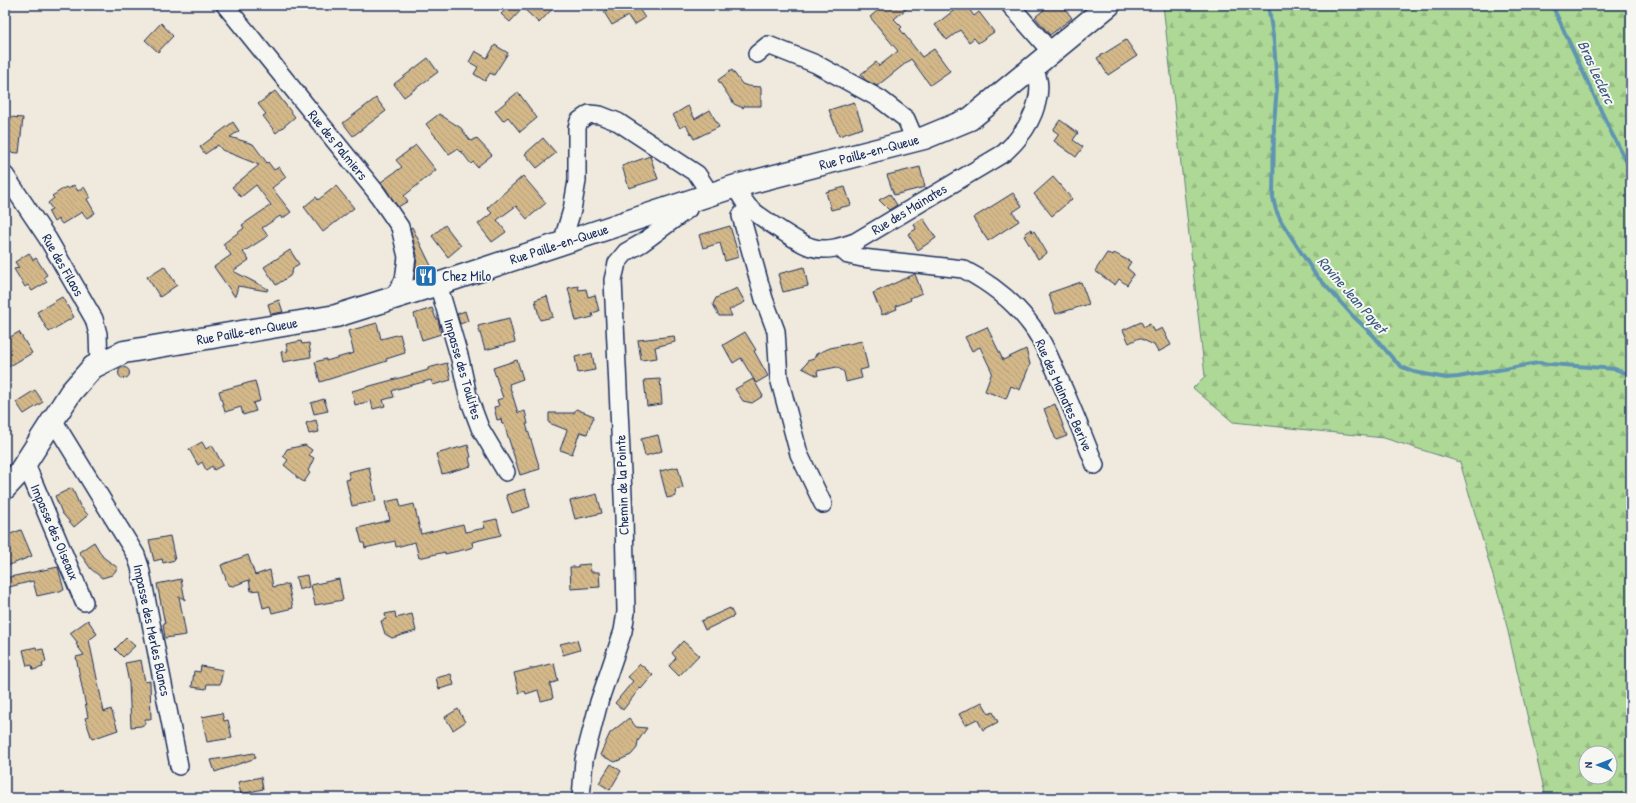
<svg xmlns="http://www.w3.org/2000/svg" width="1636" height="803" font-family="'Patrick Hand',sans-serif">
<defs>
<pattern id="forest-firs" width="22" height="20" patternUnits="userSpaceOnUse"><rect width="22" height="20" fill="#aed895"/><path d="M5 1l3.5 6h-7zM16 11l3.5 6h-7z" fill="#95ba83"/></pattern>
<pattern id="building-back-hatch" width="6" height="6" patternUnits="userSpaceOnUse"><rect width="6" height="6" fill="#d4b889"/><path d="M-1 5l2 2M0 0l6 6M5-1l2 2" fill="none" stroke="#b59e79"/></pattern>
</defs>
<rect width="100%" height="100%" fill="#efeadd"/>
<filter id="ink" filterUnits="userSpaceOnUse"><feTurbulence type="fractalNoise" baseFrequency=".025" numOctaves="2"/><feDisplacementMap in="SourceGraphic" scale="8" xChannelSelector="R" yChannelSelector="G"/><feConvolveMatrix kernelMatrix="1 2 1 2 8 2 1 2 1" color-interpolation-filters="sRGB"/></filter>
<g filter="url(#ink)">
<!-- forest -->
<path fill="url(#forest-firs)" stroke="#64847a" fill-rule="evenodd" d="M 1163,5 L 1631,5 L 1631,798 L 1546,798 L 1504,614 L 1460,462 L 1384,438 L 1233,422 L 1193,388 L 1205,376 ZM 1586,753 L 1610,753 L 1610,777 L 1586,777 Z"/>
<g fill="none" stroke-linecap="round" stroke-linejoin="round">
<!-- stream -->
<g stroke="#5e95b2" stroke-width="4">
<polyline points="1268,5 1274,42 1277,87 1274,123 1273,198 1276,210 1281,221 1315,274 1353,316 1373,335 1394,360 1402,367 1414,372 1446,378 1458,377 1538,363 1615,369 1631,375"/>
<polyline points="1552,5 1611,132 1631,170"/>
</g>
</g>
<!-- building -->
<g fill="url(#building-back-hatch)" stroke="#1b2f5e">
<polygon points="510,5 556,5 539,23 523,8 510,22 501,14"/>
<polygon points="615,5 646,5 639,9 645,18 634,25 628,16 612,25 604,12"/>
<polygon points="884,5 911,5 894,19 902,27 900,29 922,57 934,49 950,71 930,85 911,59 877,86 865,80 861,74 876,62 879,66 898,51 870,17"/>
<polygon points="948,5 966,5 974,16 979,12 994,32 978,43 974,38 969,42 960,30 947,40 935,25 953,11"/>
<polygon points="1050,5 1062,5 1072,18 1050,35 1035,17"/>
<polygon points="161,23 173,36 158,52 145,40"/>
<polygon points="1126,40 1137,56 1108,75 1097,58"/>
<polygon points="495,45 508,53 494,75 490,73 485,81 474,74 478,67 469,62 475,51 487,58"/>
<polygon points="428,58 438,72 404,97 394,84"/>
<polygon points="732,70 742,84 748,86 761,87 761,106 744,106 743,108 734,104 718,80"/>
<polygon points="275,91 295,117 276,133 263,116 266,114 258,104"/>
<polygon points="518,92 537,118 520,132 508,117 503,121 495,111"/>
<polygon points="376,98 386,111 353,136 343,123"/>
<polygon points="854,102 863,128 839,136 829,110"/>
<polygon points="688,106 695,119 710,110 719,127 694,139 686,125 680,128 673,115"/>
<polygon points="439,114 461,128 470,140 472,141 476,138 479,141 492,155 477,167 473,162 471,164 461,151 460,152 457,149 449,154 426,124"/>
<polygon points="10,117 23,118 19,153 6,152"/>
<polygon points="1060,120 1078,133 1073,140 1083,147 1076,157 1054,141 1059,134 1053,130"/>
<polygon points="233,122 239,131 230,137 253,144 267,163 268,162 274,170 279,167 286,177 272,188 291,212 282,219 280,216 262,228 268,236 243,252 249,260 233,271 268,289 267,291 238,286 235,297 214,267 231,255 223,244 244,228 242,225 271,205 256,185 241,197 232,187 259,165 222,150 218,145 205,154 200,147"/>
<polygon points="543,138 556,153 537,168 525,154"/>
<polygon points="416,145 436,170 404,196 408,201 398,207 381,182 402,167 396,160"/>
<polygon points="650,156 658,179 629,188 622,166"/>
<polygon points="920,167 925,187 894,195 887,175"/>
<polygon points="523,176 546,203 527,219 516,206 497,220 506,232 492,242 478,224 492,213 487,208"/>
<polygon points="1053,177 1072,199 1052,216 1034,194"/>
<polygon points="74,185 78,191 84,187 90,197 87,199 95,213 87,218 82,212 62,224 58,219 54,222 48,211 52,209 48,203 54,198 52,196 66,187 68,189"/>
<polygon points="336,186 354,208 323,232 304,207 316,197 318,200"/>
<polygon points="845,187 851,205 831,210 826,192"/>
<polygon points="1013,193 1022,206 1013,212 1019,221 988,241 973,218"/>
<polygon points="890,194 897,205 889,210 879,200"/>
<polygon points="923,218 936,238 918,250 908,234 916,229 914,224"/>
<polygon points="445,225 461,246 448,257 432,236"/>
<polygon points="730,226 739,257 725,261 720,243 703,248 699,235"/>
<polygon points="412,227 434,272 415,278 417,255 410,228"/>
<polygon points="1031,229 1032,232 1034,231 1047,253 1038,259 1024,236 1026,235 1025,233"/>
<polygon points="290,250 299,264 294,267 290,276 276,285 264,267"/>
<polygon points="29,253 33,260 36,258 47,275 44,277 47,282 32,291 28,285 25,287 14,269 19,268 15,262"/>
<polygon points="1107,253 1113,255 1114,253 1131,262 1127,268 1134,274 1127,285 1119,279 1115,285 1095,271"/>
<polygon points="164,266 177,285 160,297 147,277"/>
<polygon points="804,267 808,286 783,292 778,274"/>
<polygon points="915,274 922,293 910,298 911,300 896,306 897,309 882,315 873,293"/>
<polygon points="1081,282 1089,304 1056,314 1051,301 1049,293"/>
<polygon points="578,286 579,290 586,289 588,297 595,295 599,311 592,313 593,317 576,321 568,288"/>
<polygon points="737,288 745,302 729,310 732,316 719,316 713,304 716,298"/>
<polygon points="547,296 553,317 540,320 535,300"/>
<polygon points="62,297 74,317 49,332 37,312"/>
<polygon points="279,300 283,312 271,314 268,304"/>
<polygon points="432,308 436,319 438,319 441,334 422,340 414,314"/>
<polygon points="465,311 468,321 460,324 457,314"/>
<polygon points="509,318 515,342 485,350 478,326"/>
<polygon points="1141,322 1144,327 1150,324 1154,332 1162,328 1171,345 1158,352 1154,345 1139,338 1129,343 1123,330"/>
<polygon points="377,323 381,339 400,334 405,353 386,359 387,361 320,382 315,362 326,359 326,361 354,353 348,331"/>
<polygon points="987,327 1003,360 1026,349 1030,364 1020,390 1011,386 1006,399 985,391 992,372 980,347 972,351 965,337"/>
<polygon points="19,332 32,353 5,369 5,340"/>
<polygon points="745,332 756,350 754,351 768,376 756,383 741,358 733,363 723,345"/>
<polygon points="674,336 675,342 655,347 657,358 641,360 638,340"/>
<polygon points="301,341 302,344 309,343 311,357 283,362 281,352 288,351 286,344"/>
<polygon points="862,341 868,368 860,370 862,378 846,382 844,372 837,367 817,371 818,376 802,368 807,363 807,361 814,359 816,354 830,348"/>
<polygon points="592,353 595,370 578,373 575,357"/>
<polygon points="517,360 523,379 509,384 518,413 525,411 528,424 526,424 540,469 520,475 504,424 502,424 501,419 497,420 494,407 499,406 497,400 503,398 493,368"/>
<polygon points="447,363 451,380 433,385 431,380 397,389 392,391 394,397 383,400 385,406 373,409 371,401 355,405 352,391 414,374 428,370 428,368"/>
<circle cx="124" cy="373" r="5.5"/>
<polygon points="660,379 662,404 647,406 644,380"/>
<polygon points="753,379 763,396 752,403 743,401 735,389"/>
<polygon points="255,381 260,401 253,403 256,411 243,415 241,407 225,412 219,391"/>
<polygon points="35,390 43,402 24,414 16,402"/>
<polygon points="324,399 328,411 314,414 311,403"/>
<polygon points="1055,404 1067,436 1056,440 1044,409"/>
<polygon points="576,409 594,416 587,434 580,432 572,454 560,450 567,430 549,423 549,413 574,413"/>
<polygon points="316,420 319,432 309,434 306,423"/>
<polygon points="658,435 662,451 645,456 641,439"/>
<polygon points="202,442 206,449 212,445 223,465 214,470 212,466 206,470 202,462 198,465 189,449"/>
<polygon points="305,445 312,450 309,455 314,458 308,471 310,473 304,482 296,477 296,475 284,465 288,460 283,456 287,449"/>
<polygon points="468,445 471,457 469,458 471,466 442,474 436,454"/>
<polygon points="369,467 376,501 352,506 346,480 350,479 348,472"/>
<polygon points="678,467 683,488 675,490 676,496 667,498 660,471"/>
<polygon points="72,488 80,506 88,515 74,527 62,513 55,496"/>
<polygon points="525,489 530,507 512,513 506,495"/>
<polygon points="597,494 602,513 575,519 570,501"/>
<polygon points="399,499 401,507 414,504 421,534 463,524 465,532 485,528 483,522 497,519 501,535 472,542 473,547 467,549 445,554 445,552 419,558 415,542 396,547 395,541 365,548 364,543 362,543 358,528 390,520 385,502"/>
<polygon points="21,530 32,556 5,567 5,536"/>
<polygon points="170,536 175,560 163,563 162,559 154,561 149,540"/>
<polygon points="94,542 103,557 118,568 112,575 102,578 91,569 79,552"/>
<polygon points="248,555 255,575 270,570 273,587 288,584 293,608 272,613 270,606 263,608 259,590 251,591 249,580 233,586 228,585 221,565"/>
<polygon points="590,564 591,572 599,572 600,587 571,589 570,567 578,567 578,565"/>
<polygon points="58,567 64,590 37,596 33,581 5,588 5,578"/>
<polygon points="307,575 309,587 299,590 296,577"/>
<polygon points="181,579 185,600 179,596 186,635 165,638 163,624 165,624 157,584"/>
<polygon points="339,579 343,600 315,605 311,585"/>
<polygon points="730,608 734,616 705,630 701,621"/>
<polygon points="395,612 396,618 412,614 416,631 392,638 385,634 381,621 386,619 385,614"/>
<polygon points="88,620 97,634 89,640 104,712 111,709 118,730 92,739 85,718 88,717 76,657 84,655 76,644 78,643 70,633"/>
<polygon points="126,638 135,646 123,657 115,649"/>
<polygon points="577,640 580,650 563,655 560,644"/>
<polygon points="683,641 699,655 679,676 669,666 676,658 672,653"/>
<polygon points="36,647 37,650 43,649 46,662 42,663 43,667 33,670 32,665 27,666 23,650"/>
<polygon points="141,660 145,682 150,681 151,719 145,719 145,724 141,726 131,727 129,683 125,663"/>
<polygon points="554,663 558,681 550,684 553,698 541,701 538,690 526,694 525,691 519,693 514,673"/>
<polygon points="640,664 653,675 641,689 640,688 623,710 615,703 633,681 628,677"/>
<polygon points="201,666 223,670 220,684 207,684 206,689 192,687 194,671 200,672"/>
<polygon points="451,674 454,685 439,689 436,678"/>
<polygon points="982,702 989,714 993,712 998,722 983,730 977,719 965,725 959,714"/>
<polygon points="458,709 465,722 453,730 445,717"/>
<polygon points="222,713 224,721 228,720 232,738 207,742 202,717"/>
<polygon points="629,718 636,727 647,728 638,741 637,748 631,755 615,762 600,755 610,733"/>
<polygon points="254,753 256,758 215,772 211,760"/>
<polygon points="611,764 621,771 610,790 599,783"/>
<polygon points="261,777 263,789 241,794 238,782"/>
</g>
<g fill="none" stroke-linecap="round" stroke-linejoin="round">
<!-- minor casing -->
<g stroke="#1b2f5e" stroke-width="20">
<g id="minor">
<polyline points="225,5 376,192 400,227 407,257 404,280 392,299"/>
<polyline points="1010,5 1052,53"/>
<polyline points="757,54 768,45 816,64 880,99 906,119 915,140"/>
<polyline points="5,175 48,239 94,319 98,334 99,363"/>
<path d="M 736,186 C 739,194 742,199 747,205 C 753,213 800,244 811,247 C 826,252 841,247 855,242 L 1004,153 C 1009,148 1015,143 1019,137 C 1033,120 1047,88 1033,68"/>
<polyline points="748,207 741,216 764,299 776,331 779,378 799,454 823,504"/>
<polyline points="562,243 572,210 577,181 577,128 579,121 589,114 600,115 618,122 697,174 711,195"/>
<path d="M 840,248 L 848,255 L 862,258 L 963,269 C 988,282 1011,299 1028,321 C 1041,337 1049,356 1057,374 C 1071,404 1083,435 1095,465"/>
<polyline points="438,284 460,359 468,396 480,428 506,472"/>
<polyline points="53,420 136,555 140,567 179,766"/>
<polyline points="25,462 84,602"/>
<polyline points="581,798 584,760 599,702 623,631 626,612 624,517 613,280 617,263 626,252 642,243 688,209 688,202"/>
</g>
</g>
<!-- major casing -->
<g stroke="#1b2f5e" stroke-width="25">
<polyline id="major" points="5,488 19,473 71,392 93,367 124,352 336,316 438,284 736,186 924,138 970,119 1109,5"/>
</g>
<!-- minor -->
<use href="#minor" stroke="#f6f6f2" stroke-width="17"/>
<!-- major -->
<use href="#major" stroke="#f6f6f2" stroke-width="22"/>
</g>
</g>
<!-- icons -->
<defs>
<g id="restaurant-square" transform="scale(1.15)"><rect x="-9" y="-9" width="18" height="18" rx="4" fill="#1f6fb2" stroke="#f6f6f2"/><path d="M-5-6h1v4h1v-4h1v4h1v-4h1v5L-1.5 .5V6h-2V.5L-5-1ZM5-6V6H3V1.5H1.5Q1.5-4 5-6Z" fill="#fff"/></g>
</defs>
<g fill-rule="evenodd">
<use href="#restaurant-square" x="426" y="276"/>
</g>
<g text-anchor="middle" stroke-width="4" stroke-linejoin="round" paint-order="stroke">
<!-- street labels -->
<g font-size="14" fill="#1b2f5e" stroke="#f6f6f2">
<text transform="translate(338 145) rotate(51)" y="5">Rue des Palmiers</text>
<text transform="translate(869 152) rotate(-15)" y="5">Rue Paille-en-Queue</text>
<text transform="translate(909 209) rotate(-31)" y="5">Rue des Mainates</text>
<text transform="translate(559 244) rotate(-18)" y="5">Rue Paille-en-Queue</text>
<text transform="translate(63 265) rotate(60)" y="5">Rue des Filaos</text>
<text transform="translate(247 331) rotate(-10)" y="5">Rue Paille-en-Queue</text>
<text transform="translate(463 369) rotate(74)" y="5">Impasse des Toulites</text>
<text transform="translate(1064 395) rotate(66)" y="5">Rue des Mainates Berive</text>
<text transform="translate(622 485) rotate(-92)" y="5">Chemin de la Pointe</text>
<text transform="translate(55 532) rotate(67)" y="5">Impasse des Oiseaux</text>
<text transform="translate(152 630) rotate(78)" y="5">Impasse des Merles Blancs</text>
</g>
<!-- poi labels -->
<g font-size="14" fill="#1b2f5e" stroke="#f6f6f2" text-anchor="start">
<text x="442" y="281">Chez Milo</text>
</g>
<!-- water labels -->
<g font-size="15" font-style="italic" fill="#375a81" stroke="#f6f6f2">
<text transform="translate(1596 72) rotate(65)" y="5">Bras Leclerc</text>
<text transform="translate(1352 295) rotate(49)" y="5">Ravine Jean Payet</text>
</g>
</g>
<!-- margin -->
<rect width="1636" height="803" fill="none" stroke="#f6f6f2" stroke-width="20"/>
<rect x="10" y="10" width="1616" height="783" fill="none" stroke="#1b2f5e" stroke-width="1.5" filter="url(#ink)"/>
<!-- north arrow -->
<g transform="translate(1598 765) rotate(270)"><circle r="19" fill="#f6f6f2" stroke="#9ea6b7"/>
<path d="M0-3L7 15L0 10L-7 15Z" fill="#1f6fb2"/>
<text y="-6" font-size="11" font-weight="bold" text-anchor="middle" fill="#1b2f5e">N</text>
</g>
</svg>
